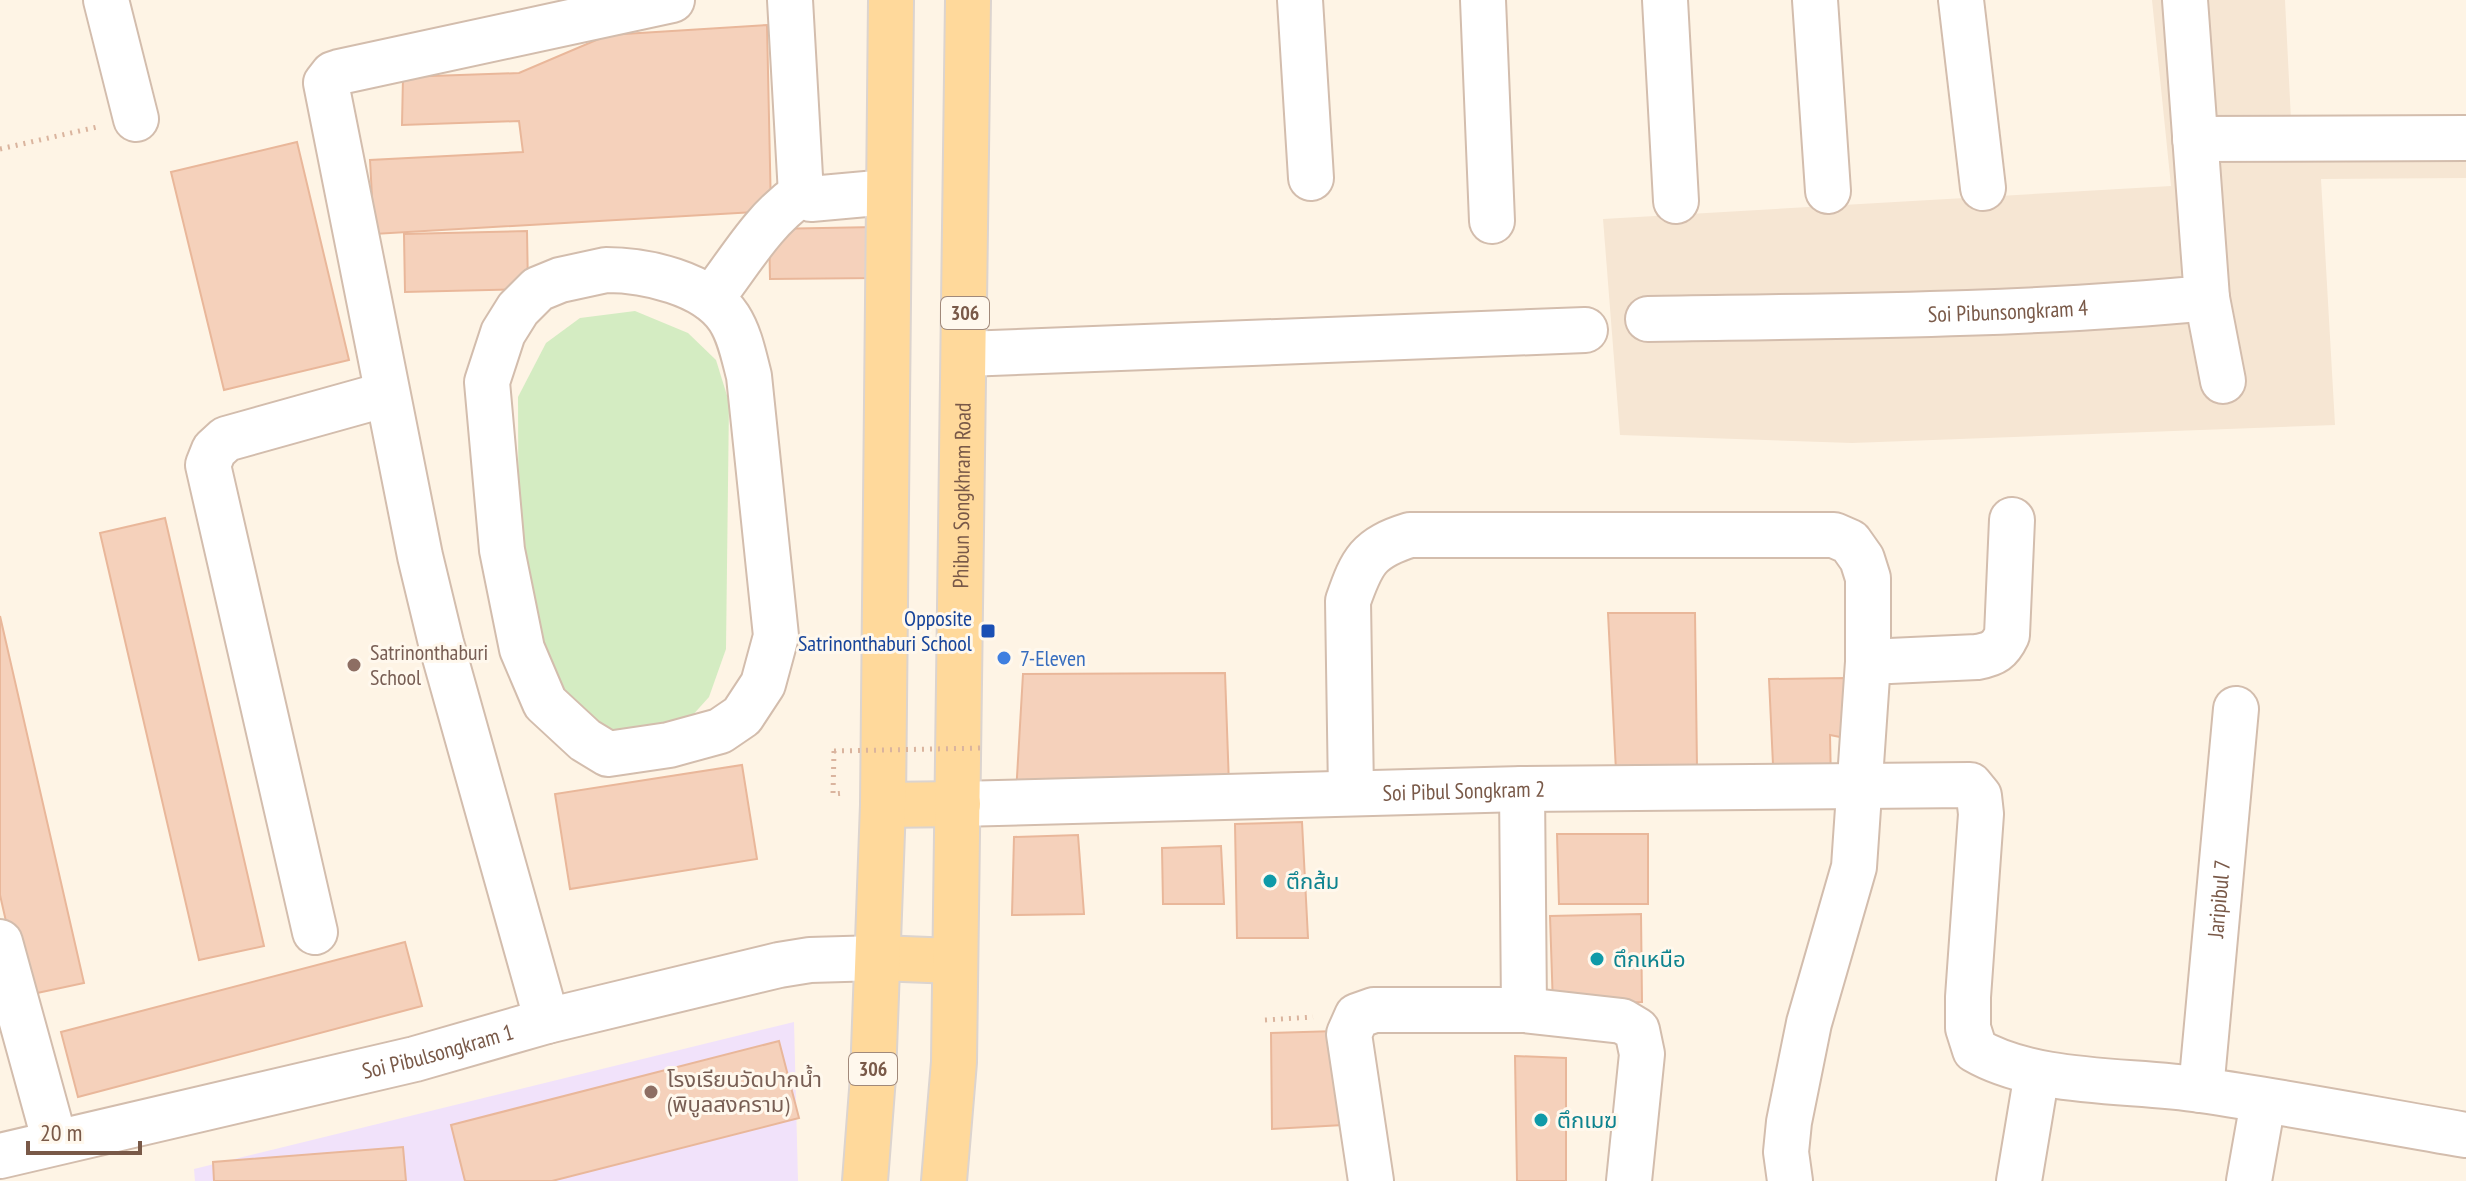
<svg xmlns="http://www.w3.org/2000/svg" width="2466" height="1181" font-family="'PT Sans Narrow','Noto Sans Thai',sans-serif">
<rect width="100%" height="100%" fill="#fef4e5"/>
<!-- residential -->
<polygon fill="#f6e6d3" points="2152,0 2285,0 2291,120 2466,122 2466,178 2321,179 2335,425 1852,443 1620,435 1603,219 2171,186"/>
<!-- education -->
<polygon fill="#f1e2fa" points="794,1022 798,1181 195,1181 194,1169"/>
<!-- green -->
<polygon fill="#d4ecc2" points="635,311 688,333 716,360 729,402 726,649 709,697 682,727 599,749 519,655 518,397 546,343 580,318"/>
<!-- building -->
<g fill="#f5d1bb" stroke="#e9b79a" stroke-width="2">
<polygon points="767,25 771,211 374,234 370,160 523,152 519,121 402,125 403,77 519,73 608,35"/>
<polygon points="297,142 349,360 224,390 171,172"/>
<polygon points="876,227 877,278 770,279 769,229"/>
<polygon points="527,231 528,289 405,292 404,234"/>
<polygon points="165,518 264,946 199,960 100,533"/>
<polygon points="1608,613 1695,613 1697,768 1616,771"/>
<polygon points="0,616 84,983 23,996 0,895"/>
<polygon points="1225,673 1229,785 1016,794 1023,674"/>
<polygon points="1847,678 1850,739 1830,735 1831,783 1774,786 1769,679"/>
<polygon points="742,765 757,859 570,889 555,794"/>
<polygon points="1302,822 1308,938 1237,938 1235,824"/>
<polygon points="1557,834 1648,834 1648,904 1559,904"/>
<polygon points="1078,835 1084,914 1012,915 1014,837"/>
<polygon points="1221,846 1224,904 1163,904 1162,848"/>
<polygon points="1641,914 1642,1002 1553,1006 1550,916"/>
<polygon points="405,942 422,1006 78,1097 61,1032"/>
<polygon points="1336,1031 1343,1125 1272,1129 1271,1033"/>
<polygon points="779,1041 799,1118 552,1181 465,1181 451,1125"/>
<polygon points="1515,1056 1566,1058 1566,1181 1517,1181"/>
<polygon points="403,1147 406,1181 214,1181 213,1162"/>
</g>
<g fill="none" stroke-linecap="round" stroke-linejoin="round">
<!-- minor casing -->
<g stroke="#d3bdad" stroke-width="48">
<g id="minor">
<polyline points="106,0 136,119"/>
<polyline points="790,0 801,194 811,199 888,192"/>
<polyline points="1300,0 1311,178"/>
<polyline points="1483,0 1492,221"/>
<polyline points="1665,0 1676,201"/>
<polyline points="1815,0 1828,191"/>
<polyline points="1961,0 1983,188"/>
<polyline points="2195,139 2466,138"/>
<path d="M 606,270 C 645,270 706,283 729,318 C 740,335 744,357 749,376 L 776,636 L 763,684 L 742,716 L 720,731 L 669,745 L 608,754 L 585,740 L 545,703 L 522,649 L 502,550 L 487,382 L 503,333 L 518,309 L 538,289 L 560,280 Z"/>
<polyline points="2207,298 2223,381"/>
<path d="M 711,299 C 740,262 762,221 801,194"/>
<path id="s1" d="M 1648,319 C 1835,316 2021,316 2207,298 L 2185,0"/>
<polyline points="965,354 1585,330"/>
<path d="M 1868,662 L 1977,657 C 1994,654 2000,650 2007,635 L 2012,520"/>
<polyline points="1522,789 1524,1010"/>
<path d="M 1351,792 L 1348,601 C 1362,561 1368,548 1410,535 L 1834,535 L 1850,542 L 1862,559 L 1868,578 L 1868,662 L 1854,867 L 1809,1023 L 1789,1122 L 1786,1152 L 1790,1181"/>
<path id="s2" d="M 958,804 L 1522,789 L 1970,785 L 1979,796 L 1981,814 L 1968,997 L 1968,1028 L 1975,1050 C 2037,1086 2131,1079 2201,1090 C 2290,1103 2378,1120 2466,1135"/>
<polyline points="315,932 208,465 214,450 226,439 387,394"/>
<polyline points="0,942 55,1142"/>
<polyline points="547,1021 441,643 420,556 326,83 333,74 339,72 672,0"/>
<path id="s3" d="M 2201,1090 L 2236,709"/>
<path id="s4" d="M 0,1156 L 415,1059 L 547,1021 L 779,965 L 810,960 L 878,958"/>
<polyline points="1371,1181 1349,1034 1357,1016 1374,1010 1524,1010 1622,1021 1637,1030 1642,1054 1629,1181"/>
<polyline points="2019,1181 2037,1073"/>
<polyline points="2249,1181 2263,1102"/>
</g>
</g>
<!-- major casing -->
<g stroke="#dcd4cf" stroke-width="48">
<g id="major">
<polyline points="883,805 958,804"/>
<polyline points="878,958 954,961"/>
<polyline points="865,1181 873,1077 883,805 891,0"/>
<path id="s5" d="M 944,1181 L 954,1062 L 968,0"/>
</g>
</g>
<!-- path -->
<g stroke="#dab49e" stroke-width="5" stroke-dasharray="2 6" stroke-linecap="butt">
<polyline points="0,149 97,127"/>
<polyline points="834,751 833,794 845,793"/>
<polyline points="1265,1020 1313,1017"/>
</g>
<!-- minor -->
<use href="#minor" stroke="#fff" stroke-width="44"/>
<!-- major -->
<use href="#major" stroke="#ffd99b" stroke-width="44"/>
<!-- path-bridge -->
<polyline stroke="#dab49e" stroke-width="5" stroke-dasharray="2 6" stroke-linecap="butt" points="834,751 983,748"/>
</g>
<!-- markers -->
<rect fill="#1a4fb4" stroke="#fff8ed" stroke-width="3" x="980" y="623" width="16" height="16" rx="4"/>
<circle fill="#3f7fe0" stroke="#fff8ed" stroke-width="3" cx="1004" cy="658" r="8"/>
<g fill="#8d6e63" stroke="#fff8ed" stroke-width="3">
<circle cx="354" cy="665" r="8"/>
<circle cx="651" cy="1092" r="8"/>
</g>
<g fill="#0f9aa8" stroke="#fff8ed" stroke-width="3">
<circle cx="1270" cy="881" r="8"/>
<circle cx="1597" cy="959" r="8"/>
<circle cx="1541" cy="1120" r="8"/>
</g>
<g text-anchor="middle" stroke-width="6" stroke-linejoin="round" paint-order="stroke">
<!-- shield labels -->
<g fill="#fff8ed" stroke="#a1897a" stroke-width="2">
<rect x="941" y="297" width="48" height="32" rx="6"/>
<rect x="849" y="1053" width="48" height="32" rx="6"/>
</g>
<g font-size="20" font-weight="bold" fill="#795948">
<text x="965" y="320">306</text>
<text x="873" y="1076">306</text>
</g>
<!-- street labels -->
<g font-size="22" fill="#795948" stroke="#fff8ed">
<text dy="8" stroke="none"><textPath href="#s1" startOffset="360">Soi Pibunsongkram 4</textPath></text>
<text dy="8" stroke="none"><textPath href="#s5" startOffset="686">Phibun Songkhram Road</textPath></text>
<text dy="8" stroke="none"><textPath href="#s2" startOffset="506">Soi Pibul Songkram 2</textPath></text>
<text dy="8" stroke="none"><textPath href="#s3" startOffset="192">Jaripibul 7</textPath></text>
<text dy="8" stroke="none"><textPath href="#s4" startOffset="450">Soi Pibulsongkram 1</textPath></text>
</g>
<!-- transit labels -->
<g font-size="22" fill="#164399" stroke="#fff8ed" text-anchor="end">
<text x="972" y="626">Opposite<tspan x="972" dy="25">Satrinonthaburi School</tspan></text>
</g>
<!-- education labels -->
<g font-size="22" fill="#785e54" stroke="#fff8ed" text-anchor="start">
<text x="370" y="660">Satrinonthaburi<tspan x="370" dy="25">School</tspan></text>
<text x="667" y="1087">โรงเรียนวัดปากน้ำ<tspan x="667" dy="25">(พิบูลสงคราม)</tspan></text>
</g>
<!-- shop labels -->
<g font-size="22" fill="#366cbe" stroke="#fff8ed" text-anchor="start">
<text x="1020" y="666">7-Eleven</text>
</g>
<!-- culture labels -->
<g font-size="22" fill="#0d838f" stroke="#fff8ed" text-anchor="start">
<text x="1286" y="889">ตึกส้ม</text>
<text x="1613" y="967">ตึกเหนือ</text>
<text x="1557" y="1128">ตึกเมฆ</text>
</g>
</g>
<!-- scale -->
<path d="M28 1141v12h112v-12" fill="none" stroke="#795948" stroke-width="4"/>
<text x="40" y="1141" font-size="24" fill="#795948" stroke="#fff8ed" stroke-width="6" paint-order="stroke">20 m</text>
</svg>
